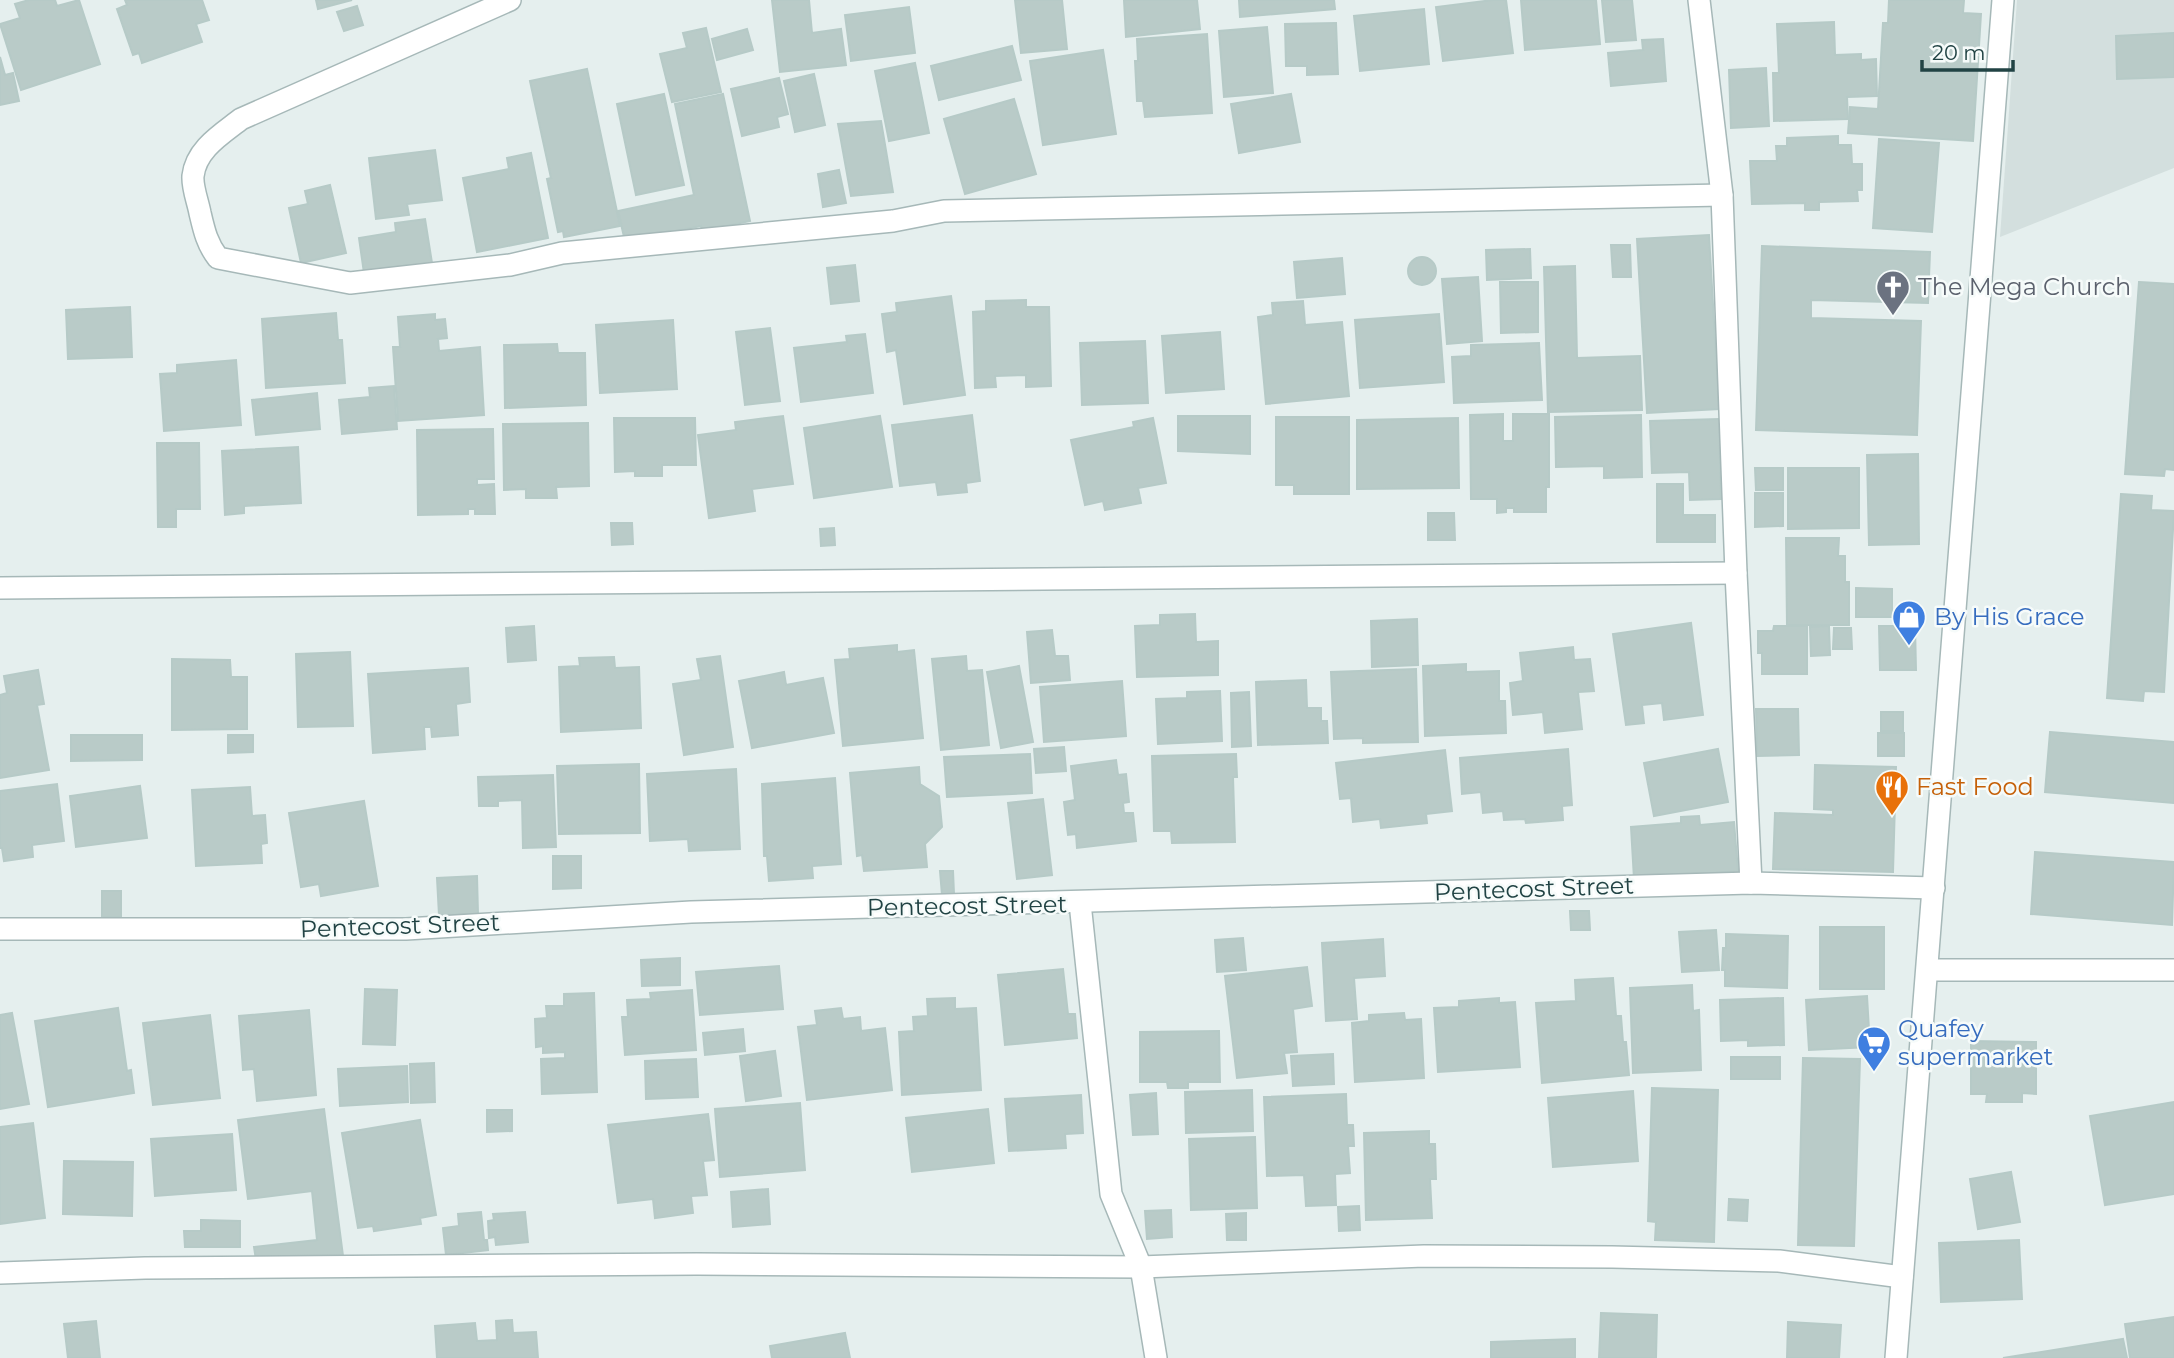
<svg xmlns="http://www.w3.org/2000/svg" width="2174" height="1358" font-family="Montserrat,sans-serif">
<rect width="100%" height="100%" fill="#e5efee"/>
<!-- built -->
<polygon fill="#d3dfde" points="2017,0 2174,0 2174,168 2000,237"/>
<!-- building -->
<g fill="#b9cbc8" stroke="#b6cac7" stroke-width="2">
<polygon points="29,0 55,0 57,6 79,0 100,64 21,90 0,24 20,18 15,4"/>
<polygon points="125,0 202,0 209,20 196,24 202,42 142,63 139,53 133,55 117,9 127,5"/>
<polygon points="316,0 352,0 318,9"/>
<polygon points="772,0 809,0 812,33 841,29 846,65 780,72"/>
<polygon points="1015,0 1062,0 1067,49 1021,53"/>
<polygon points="1124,0 1197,0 1200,29 1126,37"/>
<polygon points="1239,0 1334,0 1335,9 1240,17"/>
<polygon points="1493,0 1506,0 1513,53 1443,61 1436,7"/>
<polygon points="1521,0 1596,0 1600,44 1525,50"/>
<polygon points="1602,0 1632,0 1636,40 1606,42"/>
<polygon points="1889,0 1964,0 1963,13 1981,14 1973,141 1848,133 1850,107 1878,109 1883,23 1888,23"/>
<polygon points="357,6 363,25 344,31 337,12"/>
<polygon points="909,7 915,53 851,61 845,15"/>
<polygon points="1424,9 1429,64 1360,71 1354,16"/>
<polygon points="1834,22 1835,55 1861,54 1861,60 1876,59 1877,96 1847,97 1848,119 1774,121 1773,73 1779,73 1777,24"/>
<polygon points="1336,23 1338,74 1307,75 1307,66 1286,66 1285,24"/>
<polygon points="1267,27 1273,93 1224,97 1219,31"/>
<polygon points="706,28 721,92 672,102 660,54 687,48 683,33"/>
<polygon points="747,29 753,50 717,60 712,39"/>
<polygon points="2174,33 2174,77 2117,79 2116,36"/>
<polygon points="1207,34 1212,113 1145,117 1143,101 1137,101 1135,61 1138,61 1137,39"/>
<polygon points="1663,39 1666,81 1611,86 1608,53 1643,50 1642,40"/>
<polygon points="1012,46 1021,80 939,100 931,66"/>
<polygon points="1103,50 1116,134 1043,145 1030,61"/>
<polygon points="0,57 5,75 13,73 19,101 0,105"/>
<polygon points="915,63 929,133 889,141 875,71"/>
<polygon points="1766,68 1769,126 1731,128 1729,70"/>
<polygon points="587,69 620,226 564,237 563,231 558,232 547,179 551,178 530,81"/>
<polygon points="814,74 825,125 795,132 784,81"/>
<polygon points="779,78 788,114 777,117 779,127 742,136 731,89"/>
<polygon points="664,94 684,185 636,195 617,104"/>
<polygon points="723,94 750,221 702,231 701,226 625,241 618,211 694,195 675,104"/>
<polygon points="1291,94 1300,142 1239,153 1231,104"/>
<polygon points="1014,99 1036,174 965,194 944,119"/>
<polygon points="881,121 893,192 851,196 838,124"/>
<polygon points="1838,136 1838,145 1851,145 1852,164 1862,164 1862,190 1857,190 1858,201 1819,202 1819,210 1805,210 1805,203 1752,204 1750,161 1777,161 1776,146 1787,146 1787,138"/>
<polygon points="1879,139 1939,143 1932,232 1873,228"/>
<polygon points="435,150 442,200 407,204 409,215 376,219 369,158"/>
<polygon points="531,153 548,238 477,252 463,178 509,169 507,158"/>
<polygon points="839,170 846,203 823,207 818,174"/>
<polygon points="330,185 346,253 301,263 289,208 308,204 305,191"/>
<polygon points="425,219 432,263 364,273 359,238 396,232 395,223"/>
<polygon points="1709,235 1719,409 1647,413 1637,239"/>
<polygon points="1611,245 1630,245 1631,277 1613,277"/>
<polygon points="1762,246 1930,252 1928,303 1811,300 1811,318 1921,321 1917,435 1756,430"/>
<polygon points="1530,249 1531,278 1487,280 1486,250"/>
<circle cx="1422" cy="271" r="14"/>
<polygon points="1342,258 1345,294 1297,298 1294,262"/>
<polygon points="855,265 859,301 831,304 827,268"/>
<polygon points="1575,266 1577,358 1640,356 1642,410 1548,412 1544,267"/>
<polygon points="1478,277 1482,341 1447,344 1442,279"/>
<polygon points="1500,282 1538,282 1538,332 1501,333"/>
<polygon points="2139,282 2174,284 2174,470 2165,469 2164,476 2125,474"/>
<polygon points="951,296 965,395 904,404 896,350 887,352 882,314 897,312 896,303"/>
<polygon points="1026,300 1026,307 1049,307 1051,386 1026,387 1026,375 995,376 996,387 975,388 973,312 986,311 986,301"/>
<polygon points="1303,301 1305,325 1342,322 1349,396 1266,404 1258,317 1273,315 1272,303"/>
<polygon points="130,307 132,357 68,359 66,310"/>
<polygon points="336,313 338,340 342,340 345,383 266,388 262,319"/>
<polygon points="435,314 435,320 445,319 447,338 438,339 439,351 480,347 484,415 398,421 393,347 400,347 398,317"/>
<polygon points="1439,314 1444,382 1360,388 1355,320"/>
<polygon points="673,320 677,389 600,393 596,325"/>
<polygon points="770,328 780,401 745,405 736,332"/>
<polygon points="1220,332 1224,389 1166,393 1162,336"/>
<polygon points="865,334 873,393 801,402 794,348 847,342 846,336"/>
<polygon points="1145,341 1148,403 1082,405 1080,343"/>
<polygon points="1539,343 1542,400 1454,403 1452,357 1471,356 1471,345"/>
<polygon points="557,344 558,353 585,353 586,405 505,408 504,345"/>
<polygon points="236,360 241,425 164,431 160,374 177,373 177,365"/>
<polygon points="394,386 397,429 342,434 339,400 370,397 369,388"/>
<polygon points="317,393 320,429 256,435 252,400"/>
<polygon points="1503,414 1503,441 1513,441 1513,414 1549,414 1549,487 1546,487 1546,512 1514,512 1514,508 1506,508 1506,512 1497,513 1497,499 1471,499 1470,415"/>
<polygon points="972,415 980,481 966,483 967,492 938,495 936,482 900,486 892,425"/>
<polygon points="1641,415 1642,477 1604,478 1604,466 1556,467 1555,417"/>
<polygon points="783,416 793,484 752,489 755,511 709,518 698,435 736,430 735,422"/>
<polygon points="880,416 892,487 814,498 804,428"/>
<polygon points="1178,416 1250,416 1250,454 1178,451"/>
<polygon points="1276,417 1349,417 1349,494 1294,494 1294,485 1276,485"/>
<polygon points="614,418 695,418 696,465 662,465 662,476 635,476 635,471 615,472"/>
<polygon points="1153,418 1166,483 1138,488 1141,503 1105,510 1103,501 1085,505 1071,440 1134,427 1133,422"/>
<polygon points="1458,418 1459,488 1357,489 1357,420"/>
<polygon points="1719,419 1721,499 1690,500 1689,472 1652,473 1650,421"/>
<polygon points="588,423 589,486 556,487 557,498 526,498 526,489 504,490 503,424"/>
<polygon points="493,429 494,479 477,479 477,485 494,484 495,514 475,514 475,509 468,509 468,514 418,515 417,430"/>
<polygon points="157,443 199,443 200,509 176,509 176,527 158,527"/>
<polygon points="298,447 301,503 244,506 244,513 225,515 222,451"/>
<polygon points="1918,454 1919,544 1869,545 1867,455"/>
<polygon points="1755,468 1783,468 1783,490 1756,490"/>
<polygon points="1788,468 1859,468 1859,528 1788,529"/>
<polygon points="1657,484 1683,484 1683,515 1715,515 1715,542 1657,542"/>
<polygon points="1755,493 1783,493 1783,526 1755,527"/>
<polygon points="2121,494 2152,496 2151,510 2174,511 2164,692 2144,691 2143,701 2107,698"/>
<polygon points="1428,513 1454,513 1455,540 1428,540"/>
<polygon points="611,523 632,523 633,544 612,545"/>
<polygon points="834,528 835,545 821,546 820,529"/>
<polygon points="1786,538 1839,538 1838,556 1845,556 1845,582 1849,582 1849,625 1787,625"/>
<polygon points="1856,588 1892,589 1892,617 1856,617"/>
<polygon points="1195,614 1196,642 1218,641 1218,675 1137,677 1135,626 1160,625 1160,615"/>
<polygon points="1417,619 1418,665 1372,667 1371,621"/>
<polygon points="1691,623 1703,715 1664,720 1662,703 1642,705 1644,723 1626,725 1613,634"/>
<polygon points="534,626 536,660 508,662 506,628"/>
<polygon points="1774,626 1807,626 1807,674 1762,674 1762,653 1758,653 1758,631 1773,631"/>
<polygon points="1829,626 1830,655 1811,656 1810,627"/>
<polygon points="1879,626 1915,626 1916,670 1880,670"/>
<polygon points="1834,628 1851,628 1852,649 1833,649"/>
<polygon points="1052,630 1055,656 1068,656 1070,680 1031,683 1027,632"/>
<polygon points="897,645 897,652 914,650 923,738 843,746 835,660 850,659 849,649"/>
<polygon points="1573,647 1574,660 1590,659 1594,691 1578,692 1582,729 1545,733 1543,712 1513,715 1510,683 1523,681 1520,653"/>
<polygon points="350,652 353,726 298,727 296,654"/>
<polygon points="720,656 733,747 684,755 673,684 701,680 697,659"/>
<polygon points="966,656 967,671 982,670 989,745 941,750 932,659"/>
<polygon points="614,657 615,668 639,667 641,728 561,732 559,667 580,666 579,658"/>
<polygon points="172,659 230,660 231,677 247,677 247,729 172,730"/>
<polygon points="1466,664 1466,672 1499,671 1499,701 1505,701 1506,733 1425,736 1423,666"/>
<polygon points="1019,666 1033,742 1001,748 987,672"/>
<polygon points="468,668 470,702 456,704 458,735 432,737 431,727 424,727 425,749 373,753 368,674"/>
<polygon points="1416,669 1418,742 1363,743 1363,738 1334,739 1331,672"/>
<polygon points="38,670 44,704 37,705 49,770 0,778 0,695 7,693 4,676"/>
<polygon points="784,672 786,685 823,678 834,733 752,748 739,681"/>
<polygon points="1306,680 1307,708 1321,708 1321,721 1327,721 1328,743 1258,745 1256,682"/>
<polygon points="1122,681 1126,736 1044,742 1040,687"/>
<polygon points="1220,691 1222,741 1158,744 1156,699 1187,698 1187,692"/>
<polygon points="1249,692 1251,746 1232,747 1231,693"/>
<polygon points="1756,709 1798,709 1799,755 1757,756"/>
<rect x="1881" y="712" width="22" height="19"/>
<polygon points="2050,732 2174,742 2174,803 2045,792"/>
<rect x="1878" y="733" width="26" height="23"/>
<polygon points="71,735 142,735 142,760 71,761"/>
<polygon points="228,735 253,735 253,752 228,753"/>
<polygon points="1064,747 1066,771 1036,773 1034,749"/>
<polygon points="1568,749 1572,805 1562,806 1563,820 1526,823 1525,819 1504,820 1503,811 1483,813 1481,792 1462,794 1460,758"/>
<polygon points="1718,749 1728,802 1654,816 1644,763"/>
<polygon points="1445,750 1452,811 1426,814 1427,823 1381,828 1380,819 1353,822 1351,798 1340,799 1336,763"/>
<polygon points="1030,754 1032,793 947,797 944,757"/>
<polygon points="1236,754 1237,777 1233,777 1235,842 1172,843 1171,831 1154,831 1152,756"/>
<polygon points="1116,760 1118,775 1126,774 1129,802 1123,803 1124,813 1133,813 1136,841 1077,848 1076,834 1068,835 1064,802 1075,800 1071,766"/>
<polygon points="639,764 640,833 559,834 557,766"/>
<polygon points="1815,765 1896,767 1893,872 1773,869 1775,813 1833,815 1833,810 1814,809"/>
<polygon points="919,767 920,784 939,796 942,827 925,844 927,867 864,871 862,855 857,856 850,773"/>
<polygon points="736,769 740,849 689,851 688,839 650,841 647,774"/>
<polygon points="553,775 556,847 523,848 522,800 498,801 498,806 479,806 478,777"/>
<polygon points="835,778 841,864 812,866 813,878 769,881 767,856 764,856 762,784"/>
<polygon points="57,784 64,841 32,845 33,857 4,861 2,848 0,848 0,791"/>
<polygon points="140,786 147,838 76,847 70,796"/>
<polygon points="250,787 252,816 265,815 267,843 261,844 262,863 196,866 192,790"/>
<polygon points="1043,799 1052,875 1017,879 1008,803"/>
<polygon points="364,801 378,886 321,896 319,884 301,887 289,813"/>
<polygon points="1699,816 1700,825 1734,822 1738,871 1634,879 1631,827 1681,823 1681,817"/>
<polygon points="2035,852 2174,862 2172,925 2031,914"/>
<polygon points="553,856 581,856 581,888 553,889"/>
<polygon points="940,871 953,871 954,894 942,895"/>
<polygon points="477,876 478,914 439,915 437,878"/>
<rect x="102" y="891" width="19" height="26"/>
<polygon points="1570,911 1589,911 1590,930 1571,930"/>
<rect x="1820" y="927" width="64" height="62"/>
<polygon points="1716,930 1719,970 1682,972 1679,932"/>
<polygon points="1726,934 1788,936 1787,988 1725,986 1725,970 1722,970 1723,948 1726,948"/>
<polygon points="1243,938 1246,970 1217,972 1215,940"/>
<polygon points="1383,939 1385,976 1354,978 1357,1019 1326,1021 1322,943"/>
<polygon points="680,958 680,985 642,986 641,960"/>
<polygon points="779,966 783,1009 700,1015 696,972"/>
<polygon points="1307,967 1312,1006 1293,1009 1297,1052 1284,1053 1287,1073 1237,1078 1225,976"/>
<polygon points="1063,969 1068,1014 1075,1014 1077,1038 1005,1045 998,975"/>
<polygon points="1613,978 1616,1016 1621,1016 1623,1042 1626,1042 1629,1075 1542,1083 1536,1003 1576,1001 1575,980"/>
<polygon points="1692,985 1693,1011 1699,1010 1701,1070 1633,1073 1630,988"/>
<polygon points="365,989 397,990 395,1045 363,1044"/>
<polygon points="692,990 696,1050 625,1055 622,1017 628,1017 627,1000 651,999 650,993"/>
<polygon points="594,993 597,1092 542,1094 541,1059 565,1058 565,1052 543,1053 543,1046 536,1047 535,1019 547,1018 546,1006 564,1006 564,994"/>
<polygon points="1867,996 1870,1047 1809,1050 1806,1000"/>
<polygon points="955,998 955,1009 976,1008 981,1090 902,1095 899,1032 914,1031 913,1017 928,1016 927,999"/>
<polygon points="1499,998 1499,1003 1515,1002 1520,1067 1438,1072 1434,1008 1459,1007 1459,1001"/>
<polygon points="1783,998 1784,1045 1748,1046 1748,1040 1721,1041 1720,1000"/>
<polygon points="118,1008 127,1071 131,1070 134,1093 48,1107 35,1021"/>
<polygon points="841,1008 843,1019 860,1017 861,1031 885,1028 892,1090 807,1100 798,1027 817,1025 815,1011"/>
<polygon points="309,1010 316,1095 257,1101 254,1069 243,1070 239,1016"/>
<polygon points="12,1013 29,1104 0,1109 0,1015"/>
<polygon points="1404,1013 1405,1020 1421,1019 1424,1078 1355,1082 1352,1023 1369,1021 1369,1015"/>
<polygon points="210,1015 220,1098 153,1105 143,1023"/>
<polygon points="743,1029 745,1051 705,1055 703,1033"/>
<polygon points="1219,1031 1220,1082 1188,1082 1188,1088 1168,1088 1167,1082 1140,1082 1140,1032"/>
<polygon points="1971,1041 2036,1042 2036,1094 2022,1093 2022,1102 1986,1102 1987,1094 1971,1094"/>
<polygon points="775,1051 781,1096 746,1101 740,1056"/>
<polygon points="1333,1054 1334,1084 1293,1086 1291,1056"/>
<rect x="1731" y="1057" width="49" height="22"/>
<polygon points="1803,1058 1860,1059 1854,1246 1798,1245"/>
<polygon points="696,1059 698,1097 646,1099 645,1061"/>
<polygon points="434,1063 435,1102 411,1103 410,1064"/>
<polygon points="407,1066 408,1102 340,1106 338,1069"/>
<polygon points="1652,1088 1718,1090 1714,1242 1655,1240 1656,1222 1648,1221"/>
<polygon points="1252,1090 1253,1131 1186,1133 1185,1092"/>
<polygon points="1633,1091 1638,1161 1553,1167 1548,1098"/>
<polygon points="1156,1093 1158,1134 1133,1135 1130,1095"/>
<polygon points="1346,1094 1347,1125 1353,1125 1354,1146 1348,1146 1350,1173 1335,1174 1336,1205 1306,1206 1304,1175 1267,1176 1264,1097"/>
<polygon points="1081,1095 1083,1133 1065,1134 1066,1148 1009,1151 1005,1099"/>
<polygon points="2174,1102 2174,1194 2105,1205 2090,1116"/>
<polygon points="800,1103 805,1170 720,1177 715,1109"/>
<polygon points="324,1109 343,1256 257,1267 254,1247 317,1240 312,1191 248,1199 238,1120"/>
<polygon points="988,1109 994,1163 912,1172 906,1118"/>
<polygon points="487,1110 512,1110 512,1131 487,1132"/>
<polygon points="708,1114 714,1160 703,1161 707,1195 691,1196 693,1213 655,1218 653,1199 618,1203 608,1125"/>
<polygon points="420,1120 436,1215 420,1218 421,1224 374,1231 373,1226 358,1228 342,1133"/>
<polygon points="33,1123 45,1218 0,1224 0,1127"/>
<polygon points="1429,1131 1429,1144 1435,1144 1436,1179 1430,1179 1432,1218 1366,1220 1364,1133"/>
<polygon points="232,1134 236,1190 155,1196 151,1139"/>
<polygon points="1255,1137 1257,1208 1191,1210 1189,1139"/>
<polygon points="64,1161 133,1162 132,1216 63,1214"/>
<polygon points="2011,1172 2020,1222 1978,1229 1970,1179"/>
<polygon points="768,1189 770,1224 733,1227 731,1192"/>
<polygon points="1729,1199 1748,1200 1747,1221 1728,1220"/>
<polygon points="1359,1206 1360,1230 1339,1231 1338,1207"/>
<polygon points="1171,1210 1172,1237 1147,1239 1145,1211"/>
<polygon points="481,1212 484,1240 487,1240 488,1250 446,1255 443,1228 459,1226 458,1214"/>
<polygon points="525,1212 528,1242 496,1245 495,1237 489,1238 488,1221 494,1220 493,1214"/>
<polygon points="1246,1213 1246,1240 1227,1240 1226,1214"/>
<polygon points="201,1220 240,1221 240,1247 185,1247 184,1231 201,1231"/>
<polygon points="2019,1240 2022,1299 1941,1302 1939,1243"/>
<polygon points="1601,1313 1657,1315 1656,1358 1599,1358"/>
<polygon points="2174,1317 2174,1358 2130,1358 2125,1324"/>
<polygon points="512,1320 513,1333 536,1332 538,1358 437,1358 435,1326 475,1323 477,1341 497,1340 496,1321"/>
<polygon points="96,1321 100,1358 68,1358 64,1324"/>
<polygon points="1788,1322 1841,1325 1839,1358 1787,1358"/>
<polygon points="845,1333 850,1358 772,1358 770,1346"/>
<polygon points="1575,1339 1575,1358 1491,1358 1491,1342"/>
<polygon points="2123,1339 2127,1358 2003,1358"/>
</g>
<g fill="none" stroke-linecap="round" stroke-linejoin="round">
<!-- minor casing -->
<g stroke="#a6b8b8" stroke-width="24">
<g id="minor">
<path d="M 510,0 L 241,119 C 222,134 196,149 193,176 C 192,187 198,202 200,213 C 204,230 207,244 218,258 L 350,283 L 510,265 L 562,253 L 893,221 L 944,211 L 1722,195"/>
<polyline points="1699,0 1722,195 1736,573 1751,883"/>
<polyline points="0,588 1736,573"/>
<polyline points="1080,903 1111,1194 1141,1267 1156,1358"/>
<polyline points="0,929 406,929 691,912 1751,883 1934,888"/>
<polyline points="1928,970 2174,970"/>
<polyline points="0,1273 145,1268 697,1264 1141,1267 1424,1256 1612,1257 1779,1261 1902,1277"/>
<polyline points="1896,1358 2003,0"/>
</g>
</g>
<!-- minor -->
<use href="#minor" stroke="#fff" stroke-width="21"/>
</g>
<!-- icons -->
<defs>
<g id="church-pin" transform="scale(1.75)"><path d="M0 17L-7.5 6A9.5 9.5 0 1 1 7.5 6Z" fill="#6b7280" stroke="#f6fbfa"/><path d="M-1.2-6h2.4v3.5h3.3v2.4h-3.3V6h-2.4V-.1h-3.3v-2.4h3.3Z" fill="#fff"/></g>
<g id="shop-pin" transform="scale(1.75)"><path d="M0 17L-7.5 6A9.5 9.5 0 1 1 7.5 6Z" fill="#3f7fe0" stroke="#f6fbfa"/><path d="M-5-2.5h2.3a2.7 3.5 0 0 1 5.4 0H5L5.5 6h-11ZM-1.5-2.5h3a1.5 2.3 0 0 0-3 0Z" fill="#fff"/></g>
<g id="restaurant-pin" transform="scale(1.75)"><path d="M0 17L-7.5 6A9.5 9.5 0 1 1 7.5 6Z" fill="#e8710a" stroke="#f6fbfa"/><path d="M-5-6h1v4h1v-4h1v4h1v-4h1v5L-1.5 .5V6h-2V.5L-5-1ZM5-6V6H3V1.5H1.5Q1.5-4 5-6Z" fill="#fff"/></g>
<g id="supermarket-pin" transform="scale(1.75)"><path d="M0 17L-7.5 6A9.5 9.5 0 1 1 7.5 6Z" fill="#3f7fe0" stroke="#f6fbfa"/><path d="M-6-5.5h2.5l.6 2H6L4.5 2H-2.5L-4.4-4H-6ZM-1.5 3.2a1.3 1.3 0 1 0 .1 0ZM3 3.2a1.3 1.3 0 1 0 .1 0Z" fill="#fff"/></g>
</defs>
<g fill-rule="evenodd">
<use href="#church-pin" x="1893" y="287"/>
<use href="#shop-pin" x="1909" y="617"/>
<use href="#restaurant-pin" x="1892" y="787"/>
<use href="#supermarket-pin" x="1874" y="1043"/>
</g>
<g text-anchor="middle" stroke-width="5" stroke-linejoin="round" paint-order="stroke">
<!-- worship labels -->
<g font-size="24" fill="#5b616d" stroke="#f6fbfa" text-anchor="start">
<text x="1918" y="295">The Mega Church</text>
</g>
<!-- shop labels -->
<g font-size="24" fill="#366cbe" stroke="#f6fbfa" text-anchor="start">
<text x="1934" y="625">By His Grace</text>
<text x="1898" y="1037">Quafey<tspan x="1898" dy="28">supermarket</tspan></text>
</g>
<!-- food labels -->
<g font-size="24" fill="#c56008" stroke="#f6fbfa" text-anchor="start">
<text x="1916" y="795">Fast Food</text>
</g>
<!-- street labels -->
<g font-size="24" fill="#214344" stroke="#f6fbfa">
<text transform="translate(1534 889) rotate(-2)" y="8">Pentecost Street</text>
<text transform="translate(967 906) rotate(-1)" y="8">Pentecost Street</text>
<text transform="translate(400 926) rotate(-2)" y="8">Pentecost Street</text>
</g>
</g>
<!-- scale -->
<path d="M1922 60v10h91v-10" fill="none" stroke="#214344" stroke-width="3.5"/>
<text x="1932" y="60" font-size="21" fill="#214344" stroke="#f6fbfa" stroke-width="5" paint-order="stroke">20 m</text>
</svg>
